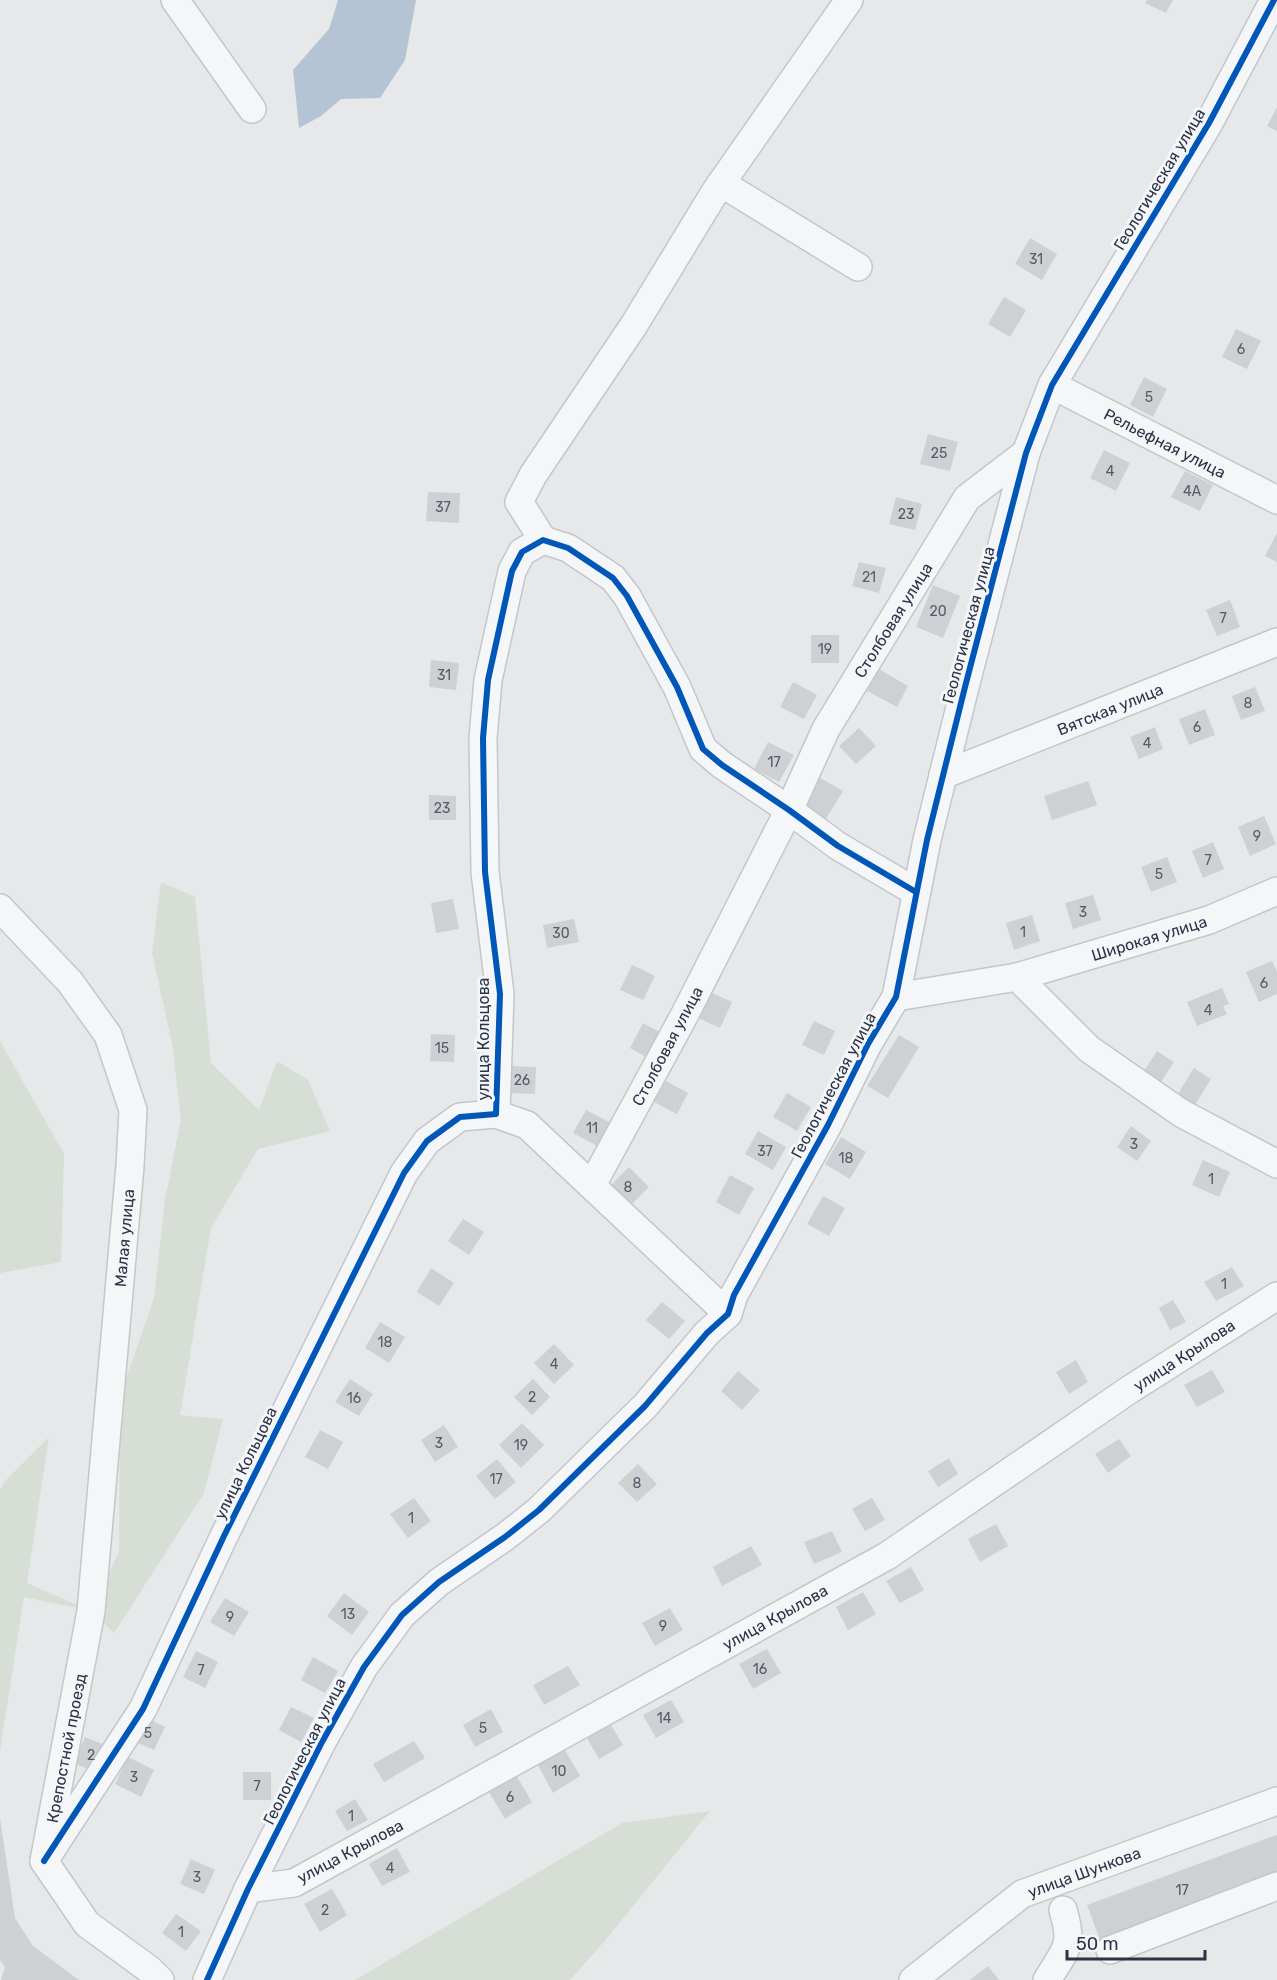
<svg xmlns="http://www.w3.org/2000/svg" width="1277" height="1980" font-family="Rubik,sans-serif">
<rect width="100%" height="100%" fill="#e6e8ea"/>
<!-- green -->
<g fill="#d6ded6">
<polygon points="161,882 195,897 211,1063 259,1110 277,1061 308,1080 330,1131 258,1149 211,1228 180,1415 223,1419 204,1493 114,1633 91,1611 24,1597 0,1751 0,1490 5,1481 49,1437 27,1583 91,1611 119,1552 120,1396 154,1298 165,1200 181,1119 172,1044 152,953"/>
<polygon points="0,1041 64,1154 61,1262 0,1273"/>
<polygon points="710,1811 603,1943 570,1980 355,1980 622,1823"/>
</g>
<!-- water -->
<polygon fill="#b4c4d5" points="338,0 416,0 405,60 380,98 341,99 321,116 299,128 293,70 329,29"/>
<!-- building -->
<g fill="#ced0d3">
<polygon points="1147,0 1173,0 1166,13 1145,3"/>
<polygon points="1277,107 1277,131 1267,126"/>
<polygon points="1030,238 1057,254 1042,280 1015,264"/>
<polygon points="1004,297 1026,310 1010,337 988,324"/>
<polygon points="1236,329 1261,341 1247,369 1222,357"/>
<polygon points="1144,377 1167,389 1153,417 1130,405"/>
<polygon points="928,434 958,442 950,471 920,464"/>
<polygon points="1104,450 1130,463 1116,491 1090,478"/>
<polygon points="1185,471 1213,485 1200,511 1171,497"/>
<polygon points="428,492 460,493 459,523 426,521"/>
<polygon points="896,497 922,504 915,530 889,524"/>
<polygon points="1277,533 1277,562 1265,556"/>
<polygon points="859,562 886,568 879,593 852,586"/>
<polygon points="933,585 960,596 943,638 916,627"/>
<polygon points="1230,600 1240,627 1217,636 1206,610"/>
<rect x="811" y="635" width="28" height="28"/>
<polygon points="431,660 459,663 456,690 429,687"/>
<polygon points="879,669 908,686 897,707 867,691"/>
<polygon points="793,682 817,695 804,719 780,707"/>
<polygon points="1255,687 1265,711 1241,720 1232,696"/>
<polygon points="1205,709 1215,735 1189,745 1179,719"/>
<polygon points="1155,727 1163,749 1139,759 1130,737"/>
<polygon points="859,728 876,746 856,764 839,746"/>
<polygon points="768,742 794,755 779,782 754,769"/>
<polygon points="817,776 843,791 826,819 801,804"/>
<polygon points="1088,781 1097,805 1052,820 1044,796"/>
<polygon points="429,795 456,796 456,820 429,820"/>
<polygon points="1264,816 1276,844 1250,856 1238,827"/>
<polygon points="1213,842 1224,869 1203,878 1192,851"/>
<polygon points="1167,857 1177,882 1151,892 1141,867"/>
<polygon points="1093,895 1101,920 1073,929 1065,903"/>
<polygon points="453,899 459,929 436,933 431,903"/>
<polygon points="1032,915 1040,941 1014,950 1006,923"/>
<polygon points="574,919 579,942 547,948 543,925"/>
<polygon points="1272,961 1277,972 1277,994 1259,1002 1246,972"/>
<polygon points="632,965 655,976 643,1000 620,990"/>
<polygon points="1222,988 1229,1004 1223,1006 1227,1014 1197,1026 1187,1002"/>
<polygon points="710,992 732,1002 720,1028 698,1018"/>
<polygon points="814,1021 835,1031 824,1055 802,1045"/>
<polygon points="643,1023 669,1037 655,1062 630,1048"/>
<polygon points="431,1034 455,1035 454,1062 430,1061"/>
<polygon points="899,1035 919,1047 888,1098 867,1086"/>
<polygon points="1157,1051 1174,1062 1157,1088 1140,1077"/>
<polygon points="509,1066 536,1067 535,1094 508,1093"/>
<polygon points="1194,1068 1211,1079 1193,1108 1176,1097"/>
<polygon points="666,1081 688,1093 677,1114 654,1102"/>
<polygon points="787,1093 811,1107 797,1131 773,1117"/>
<polygon points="586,1110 611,1123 599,1147 573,1133"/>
<polygon points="1131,1126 1151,1141 1137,1161 1117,1147"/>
<polygon points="758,1131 786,1147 773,1170 745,1154"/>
<polygon points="841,1137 866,1152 850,1179 825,1164"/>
<polygon points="1203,1160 1230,1172 1219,1197 1192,1185"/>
<polygon points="629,1167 649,1187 628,1208 608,1188"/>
<polygon points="730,1175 754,1188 739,1215 716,1202"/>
<polygon points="823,1196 845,1208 829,1236 807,1224"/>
<polygon points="463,1219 484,1232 469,1255 448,1241"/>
<polygon points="1232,1267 1244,1286 1216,1301 1204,1282"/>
<polygon points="431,1268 454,1283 439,1306 417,1292"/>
<polygon points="1173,1300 1186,1322 1170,1330 1159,1308"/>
<polygon points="662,1302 685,1321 669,1339 646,1320"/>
<polygon points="380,1322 405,1337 389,1363 365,1348"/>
<polygon points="554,1344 574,1365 554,1384 534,1363"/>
<polygon points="1076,1360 1088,1382 1069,1394 1056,1372"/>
<polygon points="1212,1370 1225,1392 1197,1407 1184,1385"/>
<polygon points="738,1371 760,1390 742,1410 721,1391"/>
<polygon points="350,1379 373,1394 359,1416 335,1402"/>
<polygon points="533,1379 550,1397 532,1415 514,1397"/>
<polygon points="522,1423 544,1445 521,1468 499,1445"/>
<polygon points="444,1425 458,1447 435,1462 421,1440"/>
<polygon points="320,1430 343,1442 328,1469 305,1457"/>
<polygon points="1119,1439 1131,1456 1108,1473 1095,1454"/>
<polygon points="949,1458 958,1474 938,1487 928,1471"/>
<polygon points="497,1459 516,1482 495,1499 476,1476"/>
<polygon points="638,1464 657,1484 637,1502 618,1483"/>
<polygon points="414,1498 431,1521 408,1538 390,1514"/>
<polygon points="872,1498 885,1520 865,1531 852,1509"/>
<polygon points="996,1524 1008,1546 980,1562 968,1539"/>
<polygon points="832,1531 842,1552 814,1564 804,1542"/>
<polygon points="751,1546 762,1565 722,1586 713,1567"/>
<polygon points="911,1567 924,1590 900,1603 886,1581"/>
<polygon points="863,1592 876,1614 848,1630 836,1607"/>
<polygon points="344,1593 369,1612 352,1635 327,1616"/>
<polygon points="225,1598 249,1612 234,1636 210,1622"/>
<polygon points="670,1608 683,1630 655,1646 642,1623"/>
<polygon points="767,1649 781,1673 753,1689 739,1664"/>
<polygon points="196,1651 218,1662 205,1688 183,1677"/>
<polygon points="313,1657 338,1671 325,1693 301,1680"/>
<polygon points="568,1666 580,1685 544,1705 533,1685"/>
<polygon points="671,1700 684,1722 656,1738 643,1715"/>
<polygon points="291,1707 314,1718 301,1742 279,1730"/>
<polygon points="491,1709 503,1732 475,1747 463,1725"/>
<polygon points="143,1716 165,1727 154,1750 132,1740"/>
<polygon points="611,1725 623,1745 599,1759 587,1738"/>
<polygon points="85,1737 109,1747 97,1773 74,1763"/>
<polygon points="414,1741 425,1758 384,1782 373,1764"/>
<polygon points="565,1750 580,1776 553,1793 538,1765"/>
<polygon points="128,1757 154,1770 141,1797 115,1784"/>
<rect x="243" y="1772" width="28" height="28"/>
<polygon points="517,1777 532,1802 505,1819 489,1792"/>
<polygon points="355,1799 368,1820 347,1831 335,1811"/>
<polygon points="0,1818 15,1918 33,1946 79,1980 1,1980 5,1967 0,1960"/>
<polygon points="1277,1835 1277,1874 1100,1940 1087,1905"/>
<polygon points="397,1848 410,1872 382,1886 369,1864"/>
<polygon points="191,1859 215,1870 204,1894 180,1884"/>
<polygon points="332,1889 347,1915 320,1932 304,1904"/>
<polygon points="176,1914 201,1931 186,1951 162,1933"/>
<polygon points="988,1966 999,1980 970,1980"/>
</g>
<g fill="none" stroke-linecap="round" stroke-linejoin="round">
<!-- minor casing -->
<g stroke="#c4c6c8" stroke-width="30">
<g id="minor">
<polyline points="175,0 252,109"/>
<polyline points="721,183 858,267"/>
<polyline points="1052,385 1277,500"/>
<polyline points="543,540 519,502 533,475 634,325 715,192 849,0"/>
<polyline points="943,775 1277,642"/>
<polyline points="0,908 70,982 108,1035 133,1110 130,1166 91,1611 44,1861 87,1924 150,1970 160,1980"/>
<polyline points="1017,977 1209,920 1277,891"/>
<polyline points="896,997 1017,977 1089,1049 1181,1113 1277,1164"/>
<polyline points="496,1114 527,1125 728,1314"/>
<polyline points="592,1185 684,1016 789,810 826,729 967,498 1026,453"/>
<polyline points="44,1861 143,1709 224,1536 404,1173 427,1141 460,1117 496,1114 500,994 485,872 483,738 488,680 512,571 522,552 543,540 568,548 613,578 627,596 677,687 703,749 722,765 789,810 838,846 916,892"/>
<polyline points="248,1889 294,1883 887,1556 1129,1390 1277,1296"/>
<polyline points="1110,1950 1277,1886"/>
<polyline points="207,1980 248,1889 322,1742 364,1667 402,1615 439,1582 505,1537 539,1510 645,1406 707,1333 728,1314 734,1295 828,1125 868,1044 896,997 927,840 965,687 1026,453 1052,385 1209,123 1274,0"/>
<polyline points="913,1980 1022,1894 1277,1801"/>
<path d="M 1047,1980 C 1066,1949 1074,1946 1063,1910"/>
</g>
</g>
<!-- minor -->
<use href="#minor" stroke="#f5f6f7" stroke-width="27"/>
<!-- cycleway casing -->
<g stroke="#f4f6f9" stroke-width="10">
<g id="cycleway">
<polyline points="44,1861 143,1709 224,1536 404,1173 427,1141 460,1117 496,1114 500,994 485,872 483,738 488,680 512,571 522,552 543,540 568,548 613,578 627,596 677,687 703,749 722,765 789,810 838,846 916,892"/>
<polyline points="207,1980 248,1889 322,1742 364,1667 402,1615 439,1582 505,1537 539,1510 645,1406 707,1333 728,1314 734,1295 828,1125 868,1044 896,997 927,840 965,687 1026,453 1052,385 1209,123 1274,0"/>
</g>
</g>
<!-- cycleway -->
<use href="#cycleway" stroke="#0057b8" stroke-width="6"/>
</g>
<g text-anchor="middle" stroke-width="6" stroke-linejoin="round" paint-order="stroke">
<!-- number labels -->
<g font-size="14" fill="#545c69">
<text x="1036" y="264">31</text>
<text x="1241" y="354">6</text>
<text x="1149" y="402">5</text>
<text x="939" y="458">25</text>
<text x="1110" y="476">4</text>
<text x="1192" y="496">4А</text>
<text x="443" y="512">37</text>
<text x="906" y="519">23</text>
<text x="869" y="582">21</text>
<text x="938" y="616">20</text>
<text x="1223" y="623">7</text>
<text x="825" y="654">19</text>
<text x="444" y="680">31</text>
<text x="1248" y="708">8</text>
<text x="1197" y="732">6</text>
<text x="1147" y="748">4</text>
<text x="774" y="767">17</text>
<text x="442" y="813">23</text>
<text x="1257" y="841">9</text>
<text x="1208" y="865">7</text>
<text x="1159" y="879">5</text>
<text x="1083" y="917">3</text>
<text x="1023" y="937">1</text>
<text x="561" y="938">30</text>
<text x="1264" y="988">6</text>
<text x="1208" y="1015">4</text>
<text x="442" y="1053">15</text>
<text x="522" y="1085">26</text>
<text x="592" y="1133">11</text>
<text x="1134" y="1149">3</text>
<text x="765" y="1156">37</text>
<text x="846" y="1163">18</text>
<text x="1211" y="1184">1</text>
<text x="628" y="1192">8</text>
<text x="1224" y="1289">1</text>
<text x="385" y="1347">18</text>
<text x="554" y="1369">4</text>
<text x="532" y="1402">2</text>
<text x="354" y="1403">16</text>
<text x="439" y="1448">3</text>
<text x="521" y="1450">19</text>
<text x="496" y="1484">17</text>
<text x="637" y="1488">8</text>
<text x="411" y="1523">1</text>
<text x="348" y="1619">13</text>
<text x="230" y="1622">9</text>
<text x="663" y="1631">9</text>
<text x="760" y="1674">16</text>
<text x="201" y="1675">7</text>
<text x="664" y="1723">14</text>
<text x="483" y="1733">5</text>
<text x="148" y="1738">5</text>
<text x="91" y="1760">2</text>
<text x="559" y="1776">10</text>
<text x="134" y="1782">3</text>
<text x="257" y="1791">7</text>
<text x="510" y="1802">6</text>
<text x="351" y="1821">1</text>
<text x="390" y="1873">4</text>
<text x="197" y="1882">3</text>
<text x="1182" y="1895">17</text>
<text x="325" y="1915">2</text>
<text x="181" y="1937">1</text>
</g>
<!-- street labels -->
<g font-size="16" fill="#2b3445" stroke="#f4f6f9">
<text transform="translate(1159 179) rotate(-59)" y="6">Геологическая улица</text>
<text transform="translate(1165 443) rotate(27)" y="6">Рельефная улица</text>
<text transform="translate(893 620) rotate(-58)" y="6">Столбовая улица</text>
<text transform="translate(968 625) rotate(-75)" y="6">Геологическая улица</text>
<text transform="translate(1110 709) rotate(-22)" y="6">Вятская улица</text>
<text transform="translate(1149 938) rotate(-17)" y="6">Широкая улица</text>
<text transform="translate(483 1039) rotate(-90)" y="6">улица Кольцова</text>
<text transform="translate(667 1046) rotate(-62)" y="6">Столбовая улица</text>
<text transform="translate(833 1085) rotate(-62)" y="6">Геологическая улица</text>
<text transform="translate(124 1238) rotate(-85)" y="6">Малая улица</text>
<text transform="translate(1184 1355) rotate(-33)" y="6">улица Крылова</text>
<text transform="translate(245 1463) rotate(-64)" y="6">улица Кольцова</text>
<text transform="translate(775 1617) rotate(-29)" y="6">улица Крылова</text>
<text transform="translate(66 1748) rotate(-79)" y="6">Крепостной проезд</text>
<text transform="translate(304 1751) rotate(-63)" y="6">Геологическая улица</text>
<text transform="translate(350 1851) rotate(-28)" y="6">улица Крылова</text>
<text transform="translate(1084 1872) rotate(-20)" y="6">улица Шункова</text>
</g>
</g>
<!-- scale -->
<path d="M1067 1950v9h138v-9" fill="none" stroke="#2b3445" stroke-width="3"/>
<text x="1076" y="1950" font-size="18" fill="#2b3445" stroke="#f4f6f9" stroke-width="4.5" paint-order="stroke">50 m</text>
</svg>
